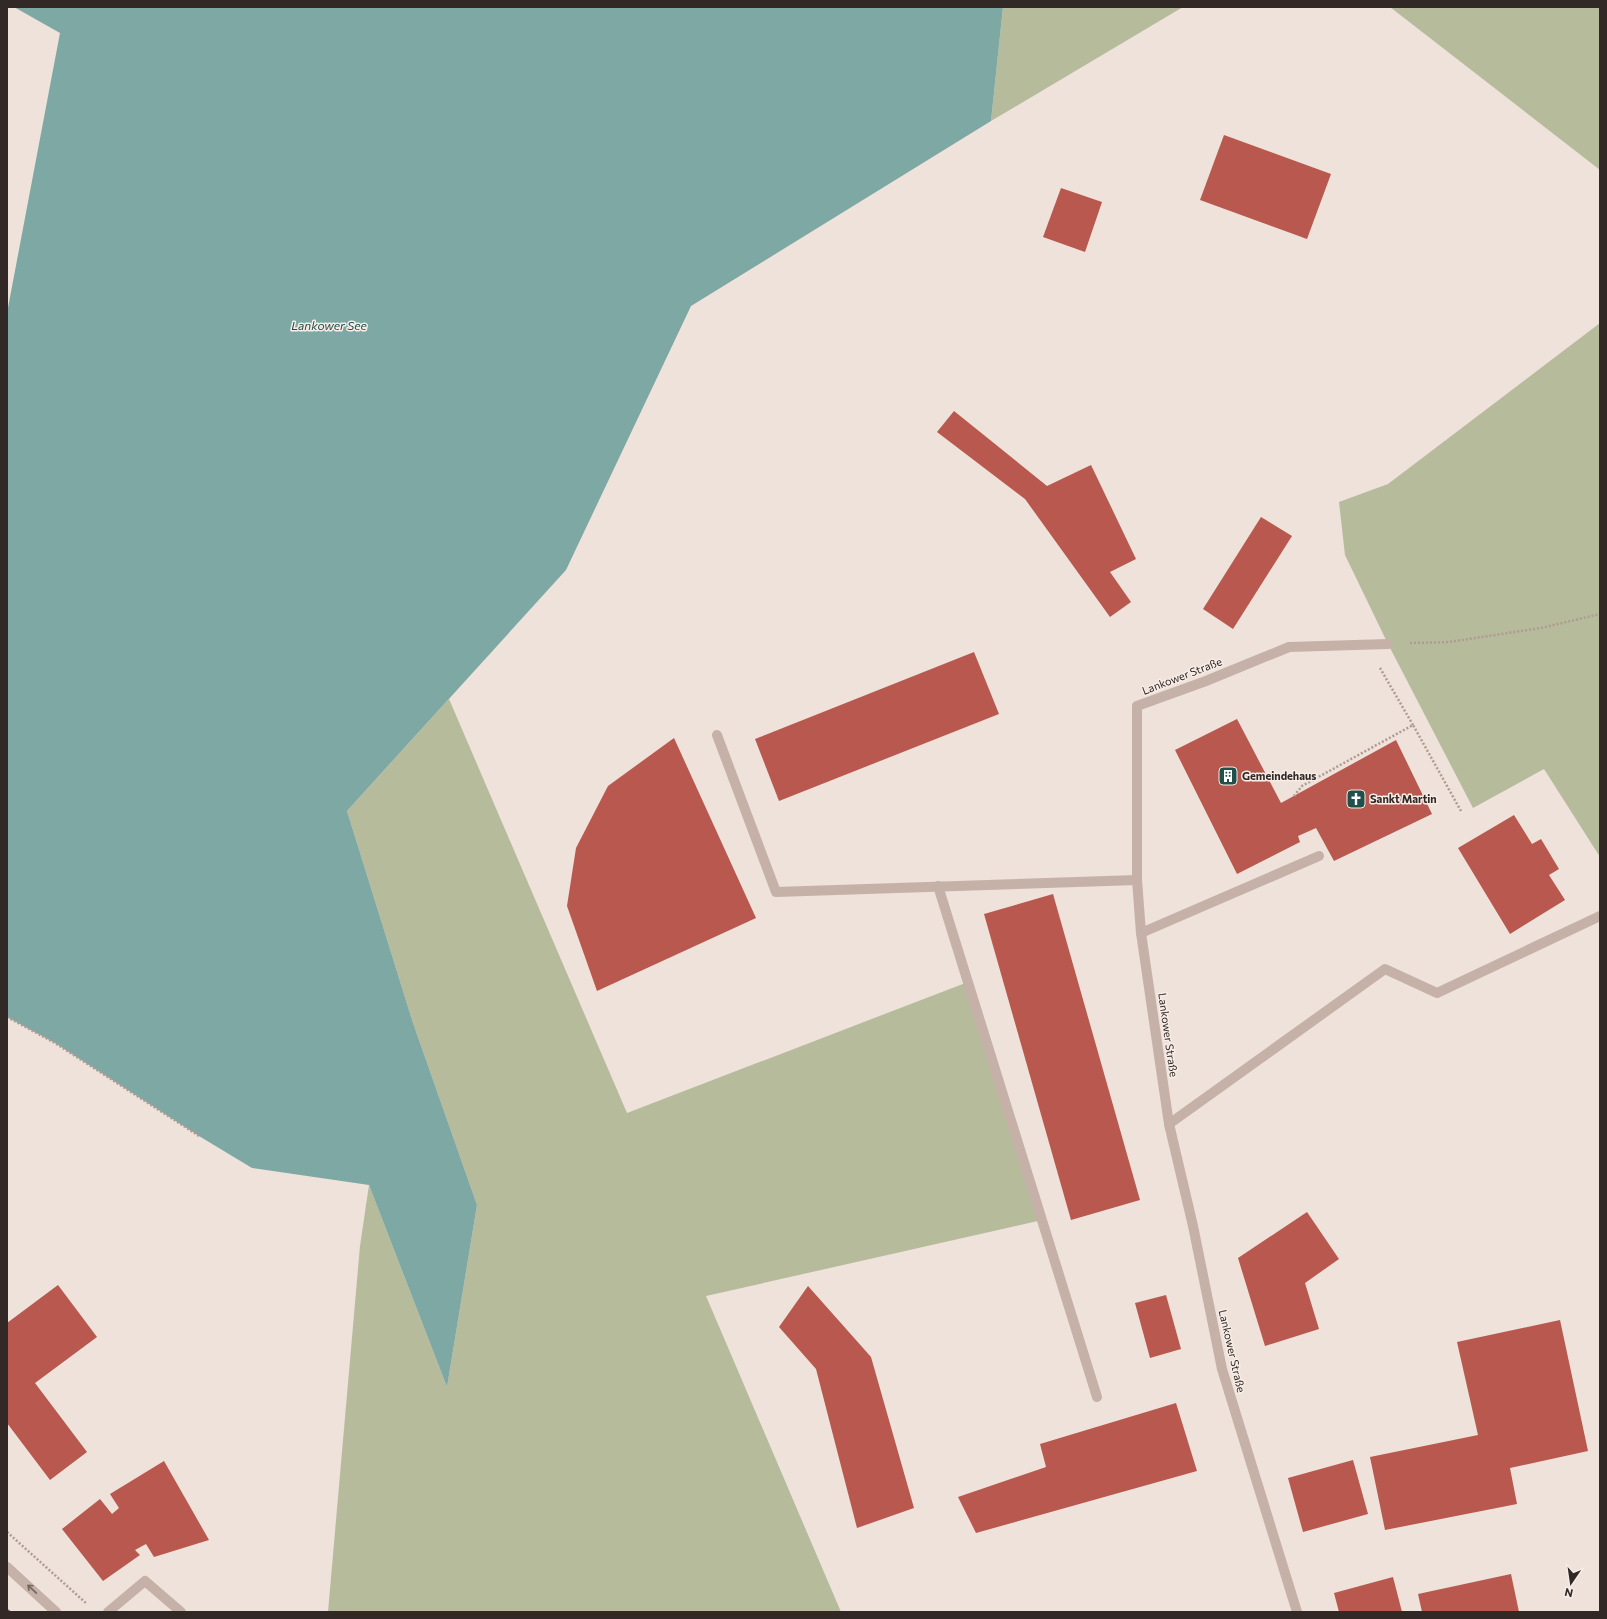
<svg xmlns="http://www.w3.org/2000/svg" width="1607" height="1619" font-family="Commissioner,sans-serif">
<rect width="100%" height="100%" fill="#eee2da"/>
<!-- green -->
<g fill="#b6bb9c">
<polygon points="1003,7 1183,7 991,121"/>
<polygon points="1390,7 1600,7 1600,170"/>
<polygon points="1600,323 1600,857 1544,769 1473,808 1388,644 1345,555 1339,502 1388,484"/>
<polygon points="449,699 627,1113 968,982 1042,1220 706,1296 841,1612 328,1612 360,1246 369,1185 447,1387 477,1205 413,1023 347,811"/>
</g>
<!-- water -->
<polygon fill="#7da8a4" points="14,7 1003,7 991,121 691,306 566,570 347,811 413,1023 477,1205 447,1387 369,1185 252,1168 199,1136 55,1043 7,1017 7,313 60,33"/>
<!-- building -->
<g fill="#b8584e">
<polygon points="1224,135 1331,174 1307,239 1200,200"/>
<polygon points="1061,188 1102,202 1085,252 1043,237"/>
<polygon points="954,411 1047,486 1091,465 1136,559 1110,572 1131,602 1110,617 1025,499 937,432"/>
<polygon points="1261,517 1292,536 1233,629 1203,609"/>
<polygon points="974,652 999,714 779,801 755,739"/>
<polygon points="1237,719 1281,803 1396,740 1432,814 1334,861 1316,828 1298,836 1300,842 1237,874 1175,750"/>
<polygon points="674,738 756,918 597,991 567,906 576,848 608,786"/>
<polygon points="1514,815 1532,844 1541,839 1559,869 1549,875 1565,900 1510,934 1458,848"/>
<polygon points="1053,894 1140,1200 1071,1220 984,914"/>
<polygon points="1307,1212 1339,1259 1305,1283 1319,1329 1265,1346 1238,1258"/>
<polygon points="58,1285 97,1337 35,1383 87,1452 50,1480 7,1423 7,1323"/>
<polygon points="808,1286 871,1357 914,1508 857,1528 816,1369 779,1327"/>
<polygon points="1166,1295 1181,1349 1150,1358 1135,1303"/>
<polygon points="1560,1320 1588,1451 1510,1468 1517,1504 1385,1530 1370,1457 1478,1435 1457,1342"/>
<polygon points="1176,1403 1197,1471 976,1533 958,1497 1046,1467 1040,1444"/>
<polygon points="1353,1460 1368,1514 1303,1532 1288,1478"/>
<polygon points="164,1461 209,1540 154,1557 146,1544 135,1550 140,1555 103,1581 62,1529 100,1499 112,1514 119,1508 110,1494"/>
<polygon points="1511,1574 1519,1612 1422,1612 1418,1594"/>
<polygon points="1393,1577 1402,1612 1339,1612 1334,1593"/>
</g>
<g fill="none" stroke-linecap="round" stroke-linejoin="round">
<!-- path -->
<g stroke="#b09b92" stroke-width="2.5" stroke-dasharray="2 2" stroke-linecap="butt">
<polyline points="1410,643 1449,642 1541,628 1600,614"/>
<polyline points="1380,668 1413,725"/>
<polyline points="1294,796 1302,786 1413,725 1461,811"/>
<polyline points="7,1017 55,1043 199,1136"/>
<polyline points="7,1532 87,1604"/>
</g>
<!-- minor -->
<g stroke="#c5b1a8" stroke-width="10">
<polyline points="717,735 776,892 1137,880"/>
<polyline points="938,886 1097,1397"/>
<polyline points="1141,933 1319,856"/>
<polyline points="1169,1124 1385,969 1437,993 1600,916"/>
<polyline points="7,1567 56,1612"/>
<polyline points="108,1612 145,1581 181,1612"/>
<polyline points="1297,1612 1222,1369 1193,1226 1169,1124 1141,933 1137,880 1137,706 1206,681 1289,647 1388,644"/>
</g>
<!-- tram -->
<polyline stroke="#322927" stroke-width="1" points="7,1609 11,1612"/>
</g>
<!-- one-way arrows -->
<defs><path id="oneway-shaft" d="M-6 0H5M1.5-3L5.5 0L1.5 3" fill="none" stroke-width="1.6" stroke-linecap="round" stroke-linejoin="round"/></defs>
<use stroke="#746661" href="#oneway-shaft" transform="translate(32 1589) rotate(-137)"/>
<!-- icons -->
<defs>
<g id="building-square" transform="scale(1)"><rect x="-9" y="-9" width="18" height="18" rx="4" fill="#214f4b" stroke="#f7ede6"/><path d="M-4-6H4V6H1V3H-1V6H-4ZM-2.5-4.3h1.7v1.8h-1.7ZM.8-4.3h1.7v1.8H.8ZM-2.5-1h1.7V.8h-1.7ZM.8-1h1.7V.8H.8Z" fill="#fff"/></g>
<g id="church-square" transform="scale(1)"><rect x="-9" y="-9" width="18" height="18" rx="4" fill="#214f4b" stroke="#f7ede6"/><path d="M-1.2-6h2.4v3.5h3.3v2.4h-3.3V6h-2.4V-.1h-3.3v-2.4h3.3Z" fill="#fff"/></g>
</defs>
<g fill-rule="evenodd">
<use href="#building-square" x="1228" y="776"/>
<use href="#church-square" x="1356" y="799"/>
</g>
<g text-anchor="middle" stroke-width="3" stroke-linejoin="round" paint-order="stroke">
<!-- street labels -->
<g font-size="11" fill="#322927" stroke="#f7ede6">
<text transform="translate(1182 676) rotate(-21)" y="4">Lankower Straße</text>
<text transform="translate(1168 1035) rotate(82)" y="4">Lankower Straße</text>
<text transform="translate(1232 1351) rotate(77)" y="4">Lankower Straße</text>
</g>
<!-- poi labels -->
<g font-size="11" font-weight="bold" fill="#322927" stroke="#f7ede6" text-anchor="start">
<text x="1242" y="780">Gemeindehaus</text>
<text x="1370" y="803">Sankt Martin</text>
</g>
<!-- water labels -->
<g font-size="12" font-style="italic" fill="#214f4b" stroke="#f7ede6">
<text x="329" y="330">Lankower See</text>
</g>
</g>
<!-- border -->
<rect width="1607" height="1619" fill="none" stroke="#322927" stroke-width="16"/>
<!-- north arrow -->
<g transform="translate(1571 1583) rotate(193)" stroke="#f7ede6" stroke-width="3" paint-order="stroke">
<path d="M0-3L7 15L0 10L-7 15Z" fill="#322927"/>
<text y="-6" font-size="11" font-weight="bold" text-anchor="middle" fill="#322927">N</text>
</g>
</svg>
